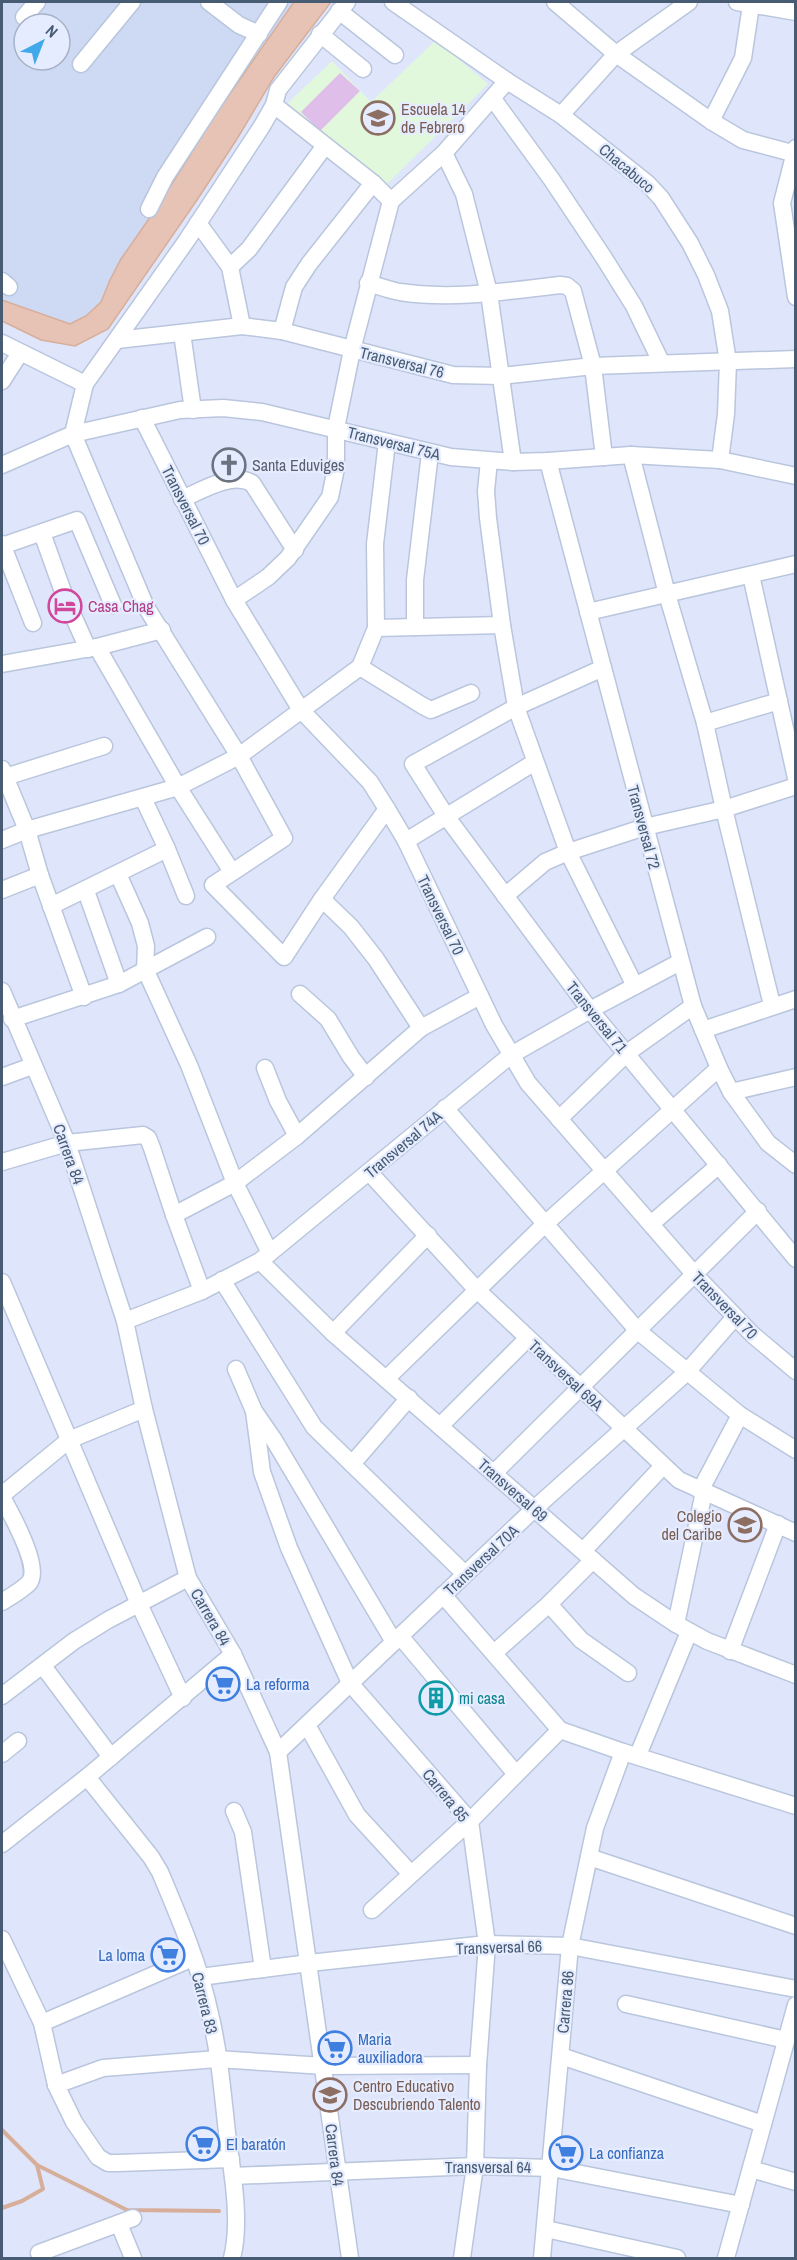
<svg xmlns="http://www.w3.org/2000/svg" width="797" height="2260" font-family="'Archivo Narrow',sans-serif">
<rect width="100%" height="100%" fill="#dfe6fc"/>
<!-- residential -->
<path fill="#ced9f4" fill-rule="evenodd" d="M 2,2 L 294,2 L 215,115 L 110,280 L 101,302 L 86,317 L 70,324 L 2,300 ZM 24,24 L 60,24 L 60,60 L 24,60 Z"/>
<!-- education -->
<polygon fill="#e2f8dc" points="436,40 488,84 384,187 316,133 288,103 332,61 371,102"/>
<!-- green -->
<polygon fill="#dfbee9" points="340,73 360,91 320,131 301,112"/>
<!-- water -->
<polygon fill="#e6c3b4" stroke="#d7ae9a" stroke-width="1.5" points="294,2 331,2 274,77 237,139 197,200 108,329 75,346 41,340 2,321 2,300 70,324 86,316 101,302 110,280 121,259 160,203 215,115"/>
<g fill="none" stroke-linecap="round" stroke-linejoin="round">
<!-- stream -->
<g stroke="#d7ae9a" stroke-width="4">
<polyline points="2,2130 37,2165 127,2210 219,2211"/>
<polyline points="2,2208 22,2201 43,2189 37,2165"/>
</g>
<!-- minor casing -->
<g stroke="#b9c6dd" stroke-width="19">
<g id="minor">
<polyline points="209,2 239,25 259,34"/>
<polyline points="393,2 507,81 561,115 647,183 661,198 690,243 706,275 720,311 728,362 726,414 720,460"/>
<polyline points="555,2 616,54 711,121 743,140 796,154"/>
<polyline points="737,2 796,12"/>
<polyline points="339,11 395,55"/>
<polyline points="24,17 37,2"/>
<polyline points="320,34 363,69"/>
<polyline points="81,64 132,2"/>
<polyline points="493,99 552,180 604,258 634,306 661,362"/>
<polyline points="274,105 373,183 391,201"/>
<polyline points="561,115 616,54 689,2"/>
<polyline points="711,121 743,58 751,5"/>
<polyline points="796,148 782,203 796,297"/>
<polyline points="444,153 464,194 489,293 513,462"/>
<polyline points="149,209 165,177 279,2"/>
<polyline points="198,223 230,267 242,326"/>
<polyline points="230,267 249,249 324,147"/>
<polyline points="2,281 9,287"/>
<path d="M 368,283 C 379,286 389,290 400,292 C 452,300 508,291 560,285 L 567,286 L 573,291 L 593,366 L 604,457"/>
<polyline points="282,331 294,287 309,264 373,183"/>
<polyline points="182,333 193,410"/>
<polyline points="117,340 242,326 282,331 453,375 501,376 593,366 796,359"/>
<polyline points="2,343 85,384"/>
<polyline points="2,381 20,353"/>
<polyline points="142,418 234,600 301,710 370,782 387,809 406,841 494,1025 528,1083 695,1275 753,1335 796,1371"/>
<polyline points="73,434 146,607 239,756 284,838 213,885 284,957 322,899 387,809"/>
<polyline points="73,434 85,384 187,240 262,126 274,105 278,90 347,2"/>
<polyline points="631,455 667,594 705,723 724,809 772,1005"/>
<polyline points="489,461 486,491 488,518 502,625 516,707 568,852 635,986"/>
<polyline points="548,461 693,1006 719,1068 731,1092 768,1143 796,1165"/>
<polyline points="2,465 73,434 180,410 223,408 262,412 451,457 513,462 548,461 631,455 720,460 796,476"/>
<path d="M 182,499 C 203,490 231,472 252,483 L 295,550"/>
<polyline points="42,533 66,600 88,649"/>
<polyline points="2,544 33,623"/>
<polyline points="2,546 77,520 113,605"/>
<polyline points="751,575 796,778"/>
<polyline points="234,600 268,577 288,558 330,497 336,468 336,428 352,350 391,201 444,153 507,81"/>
<polyline points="588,612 796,564"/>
<polyline points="415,627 415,580 430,453"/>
<polyline points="376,628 502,625"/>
<polyline points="97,647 178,787 232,872"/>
<polyline points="2,664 97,647 162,630"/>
<polyline points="360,667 423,706 431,710 471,693"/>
<polyline points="603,668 516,707 413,764 446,816 590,1010 796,1259"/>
<polyline points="705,723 779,701"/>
<polyline points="2,769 27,830 40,875 84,997"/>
<polyline points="2,778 104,746"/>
<polyline points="143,798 167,849 186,896"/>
<polyline points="2,840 27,830 178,787 239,756 360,667 376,628 375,544 387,442"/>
<polyline points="406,841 535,762"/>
<polyline points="118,874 140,923 146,946 145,969 189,1065 235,1183 270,1253"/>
<polyline points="2,890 40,875"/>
<polyline points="86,891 119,984"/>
<polyline points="505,896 545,862 568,852 645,827 724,809 796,786"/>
<polyline points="322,899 351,927 376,959 421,1028"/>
<polyline points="51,906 167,849"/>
<polyline points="2,991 67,1143 125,1321 144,1409 188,1578 233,1654 278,1752 350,2258"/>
<polyline points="300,994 328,1019 351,1057 366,1077"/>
<polyline points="12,1019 119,984 207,937"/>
<polyline points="703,1030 796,999"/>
<polyline points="265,1068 278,1101 297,1136"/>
<polyline points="2,1077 32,1066"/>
<polyline points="731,1092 796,1077"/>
<polyline points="445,1108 638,1331 740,1415 796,1450"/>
<polyline points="559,1119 627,1053 693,1006"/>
<polyline points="2,1162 67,1143 143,1135 148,1138 152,1148 174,1215 202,1291"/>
<polyline points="369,1172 476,1289 679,1480 796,1533"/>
<polyline points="174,1215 235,1183 297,1136 421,1028 480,996"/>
<polyline points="651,1224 719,1165"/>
<polyline points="260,1261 333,1333 634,1596 676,1624 707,1641 796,1675"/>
<polyline points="222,1280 314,1427 465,1574"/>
<polyline points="2,1282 139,1604 183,1698"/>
<polyline points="125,1321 202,1291 260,1261 511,1055 590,1010 680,962"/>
<polyline points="333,1333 428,1235"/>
<polyline points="236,1369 254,1411 274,1440 394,1642"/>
<polyline points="387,1378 545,1224 719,1068"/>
<polyline points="254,1411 262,1472 289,1548 350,1683 470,1821 487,1944 478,2065 475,2166 462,2258"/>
<polyline points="441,1425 527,1339"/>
<polyline points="352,1464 409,1398"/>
<polyline points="494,1473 758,1211"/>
<polyline points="700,1491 740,1415"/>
<polyline points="2,1495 69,1440 144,1409"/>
<path d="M 2,1497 C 10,1512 42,1568 29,1583 C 22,1590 10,1597 2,1602"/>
<polyline points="583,1551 663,1466"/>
<polyline points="443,1595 560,1730 623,1752 796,1806"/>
<polyline points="549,1604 581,1640 628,1673"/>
<polyline points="676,1624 704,1492"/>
<polyline points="400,1636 516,1774"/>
<polyline points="730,1651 778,1524"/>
<polyline points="494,1653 549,1604 593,1560"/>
<polyline points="43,1666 111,1757"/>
<polyline points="2,1696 74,1641 108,1620 188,1578"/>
<polyline points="307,1725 357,1815 411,1874"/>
<polyline points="278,1752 534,1509 686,1373 735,1317"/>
<polyline points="2,1754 18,1741"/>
<polyline points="638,1755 689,1632"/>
<path d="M 87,1777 L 151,1857 L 160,1872 C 179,1917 200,1966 210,2014 C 220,2055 223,2099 228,2141 C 233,2176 241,2224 232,2258"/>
<polyline points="234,1811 243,1832 263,1969"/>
<polyline points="2,1844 87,1777 233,1654"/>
<polyline points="589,1857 796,1926"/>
<polyline points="372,1910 470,1821 560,1730"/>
<polyline points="2,1939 42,2023 56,2085 74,2122 98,2157 108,2163 118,2163 231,2159"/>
<polyline points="200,1977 309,1963 487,1944 570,1946 796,1989"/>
<polyline points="626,2004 786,2040"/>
<polyline points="42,2023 193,1958"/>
<polyline points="561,2056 763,2124"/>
<polyline points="56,2085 103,2068 217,2059 324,2066 478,2065"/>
<polyline points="751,2169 796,2182"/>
<polyline points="233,2176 475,2166 551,2168 741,2205"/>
<polyline points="119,2224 133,2258"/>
<polyline points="546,2229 677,2258"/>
<polyline points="39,2253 133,2218"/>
<polyline points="542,2258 570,1946 595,1828 623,1752"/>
<polyline points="726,2258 796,2005"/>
</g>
</g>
<!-- minor -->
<use href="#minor" stroke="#fff" stroke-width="16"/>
</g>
<!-- icons -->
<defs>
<g id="school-ring" transform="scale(1.725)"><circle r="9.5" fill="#e6ecff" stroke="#8d6e63" stroke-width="1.5"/><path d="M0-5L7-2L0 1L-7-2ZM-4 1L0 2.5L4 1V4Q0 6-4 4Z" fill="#8d6e63"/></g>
<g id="church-ring" transform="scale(1.725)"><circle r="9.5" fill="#e6ecff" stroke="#6b7280" stroke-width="1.5"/><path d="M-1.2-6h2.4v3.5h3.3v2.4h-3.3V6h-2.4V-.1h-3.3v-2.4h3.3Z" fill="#6b7280"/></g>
<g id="hotel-ring" transform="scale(1.725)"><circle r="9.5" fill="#e6ecff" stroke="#d1479c" stroke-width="1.5"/><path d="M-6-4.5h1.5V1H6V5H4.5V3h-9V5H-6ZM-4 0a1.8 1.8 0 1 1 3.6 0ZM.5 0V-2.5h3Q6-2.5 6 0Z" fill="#d1479c"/></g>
<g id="supermarket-ring" transform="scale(1.725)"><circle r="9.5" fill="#e6ecff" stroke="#3f7fe0" stroke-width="1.5"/><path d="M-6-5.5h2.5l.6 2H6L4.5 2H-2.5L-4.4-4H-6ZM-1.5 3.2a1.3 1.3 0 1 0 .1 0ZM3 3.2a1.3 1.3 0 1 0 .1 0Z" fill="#3f7fe0"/></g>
<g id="building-ring" transform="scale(1.725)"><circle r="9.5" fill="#e6ecff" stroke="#0f9aa8" stroke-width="1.5"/><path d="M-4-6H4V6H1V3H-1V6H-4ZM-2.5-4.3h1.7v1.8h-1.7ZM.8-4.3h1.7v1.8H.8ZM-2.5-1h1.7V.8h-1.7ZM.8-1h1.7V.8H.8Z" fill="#0f9aa8"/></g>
</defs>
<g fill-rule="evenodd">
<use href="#school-ring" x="378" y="118"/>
<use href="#church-ring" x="229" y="465"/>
<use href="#hotel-ring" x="65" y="606"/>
<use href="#school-ring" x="745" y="1525"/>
<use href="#supermarket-ring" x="223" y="1684"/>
<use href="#building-ring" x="436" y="1698"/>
<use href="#supermarket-ring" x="168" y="1955"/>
<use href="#supermarket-ring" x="335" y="2048"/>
<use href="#school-ring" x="330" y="2095"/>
<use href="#supermarket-ring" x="203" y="2144"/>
<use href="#supermarket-ring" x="566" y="2153"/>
</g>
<g text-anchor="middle" stroke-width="4.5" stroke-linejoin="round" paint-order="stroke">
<!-- education labels -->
<g font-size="16" fill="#785e54" stroke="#e6ecff" text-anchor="start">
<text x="401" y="115">Escuela 14<tspan x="401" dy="18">de Febrero</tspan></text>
<text x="722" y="1522" text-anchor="end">Colegio<tspan x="722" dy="18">del Caribe</tspan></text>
<text x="353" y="2092">Centro Educativo<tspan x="353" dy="18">Descubriendo Talento</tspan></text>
</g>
<!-- street labels -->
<g font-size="16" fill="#475c73" stroke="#e6ecff">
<text transform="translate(627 168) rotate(40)" y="6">Chacabuco</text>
<text transform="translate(402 362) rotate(14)" y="6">Transversal 76</text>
<text transform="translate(394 443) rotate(14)" y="6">Transversal 75A</text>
<text transform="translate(186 505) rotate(63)" y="6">Transversal 70</text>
<text transform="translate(644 827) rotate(75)" y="6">Transversal 72</text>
<text transform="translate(441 915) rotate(64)" y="6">Transversal 70</text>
<text transform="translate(597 1017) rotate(51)" y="6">Transversal 71</text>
<text transform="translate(403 1144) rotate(-40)" y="6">Transversal 74A</text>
<text transform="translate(69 1154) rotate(70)" y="6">Carrera 84</text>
<text transform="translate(725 1305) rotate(46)" y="6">Transversal 70</text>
<text transform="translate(566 1375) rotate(43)" y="6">Transversal 69A</text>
<text transform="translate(513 1490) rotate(41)" y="6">Transversal 69</text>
<text transform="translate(481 1560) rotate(-43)" y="6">Transversal 70A</text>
<text transform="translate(211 1617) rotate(60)" y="6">Carrera 84</text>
<text transform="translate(446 1795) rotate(51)" y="6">Carrera 85</text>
<text transform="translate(499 1947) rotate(-2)" y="6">Transversal 66</text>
<text transform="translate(565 2002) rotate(-85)" y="6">Carrera 86</text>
<text transform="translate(205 2003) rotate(76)" y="6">Carrera 83</text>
<text transform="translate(335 2155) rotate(83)" y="6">Carrera 84</text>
<text x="488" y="2173">Transversal 64</text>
</g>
<!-- worship labels -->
<g font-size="16" fill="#5b616d" stroke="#e6ecff" text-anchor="start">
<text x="252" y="471">Santa Eduviges</text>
</g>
<!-- hotel labels -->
<g font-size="16" fill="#b23c85" stroke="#e6ecff" text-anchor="start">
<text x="88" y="612">Casa Chag</text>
</g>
<!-- shop labels -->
<g font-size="16" fill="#366cbe" stroke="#e6ecff" text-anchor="start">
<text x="246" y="1690">La reforma</text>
<text x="145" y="1961" text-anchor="end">La loma</text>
<text x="358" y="2045">Maria<tspan x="358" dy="18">auxiliadora</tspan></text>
<text x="226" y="2150">El baratón</text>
<text x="589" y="2159">La confianza</text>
</g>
<!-- culture labels -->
<g font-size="16" fill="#0d838f" stroke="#e6ecff" text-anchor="start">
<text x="459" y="1704">mi casa</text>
</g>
</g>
<!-- border -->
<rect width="797" height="2260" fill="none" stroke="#475c73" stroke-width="6"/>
<!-- north arrow -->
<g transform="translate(42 42) rotate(42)"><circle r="28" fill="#e6ecff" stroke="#a6b2c7" stroke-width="1.5"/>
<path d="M0-4.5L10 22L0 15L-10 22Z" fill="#41a9e9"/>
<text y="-9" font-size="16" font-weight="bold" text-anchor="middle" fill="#475c73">N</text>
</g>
</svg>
